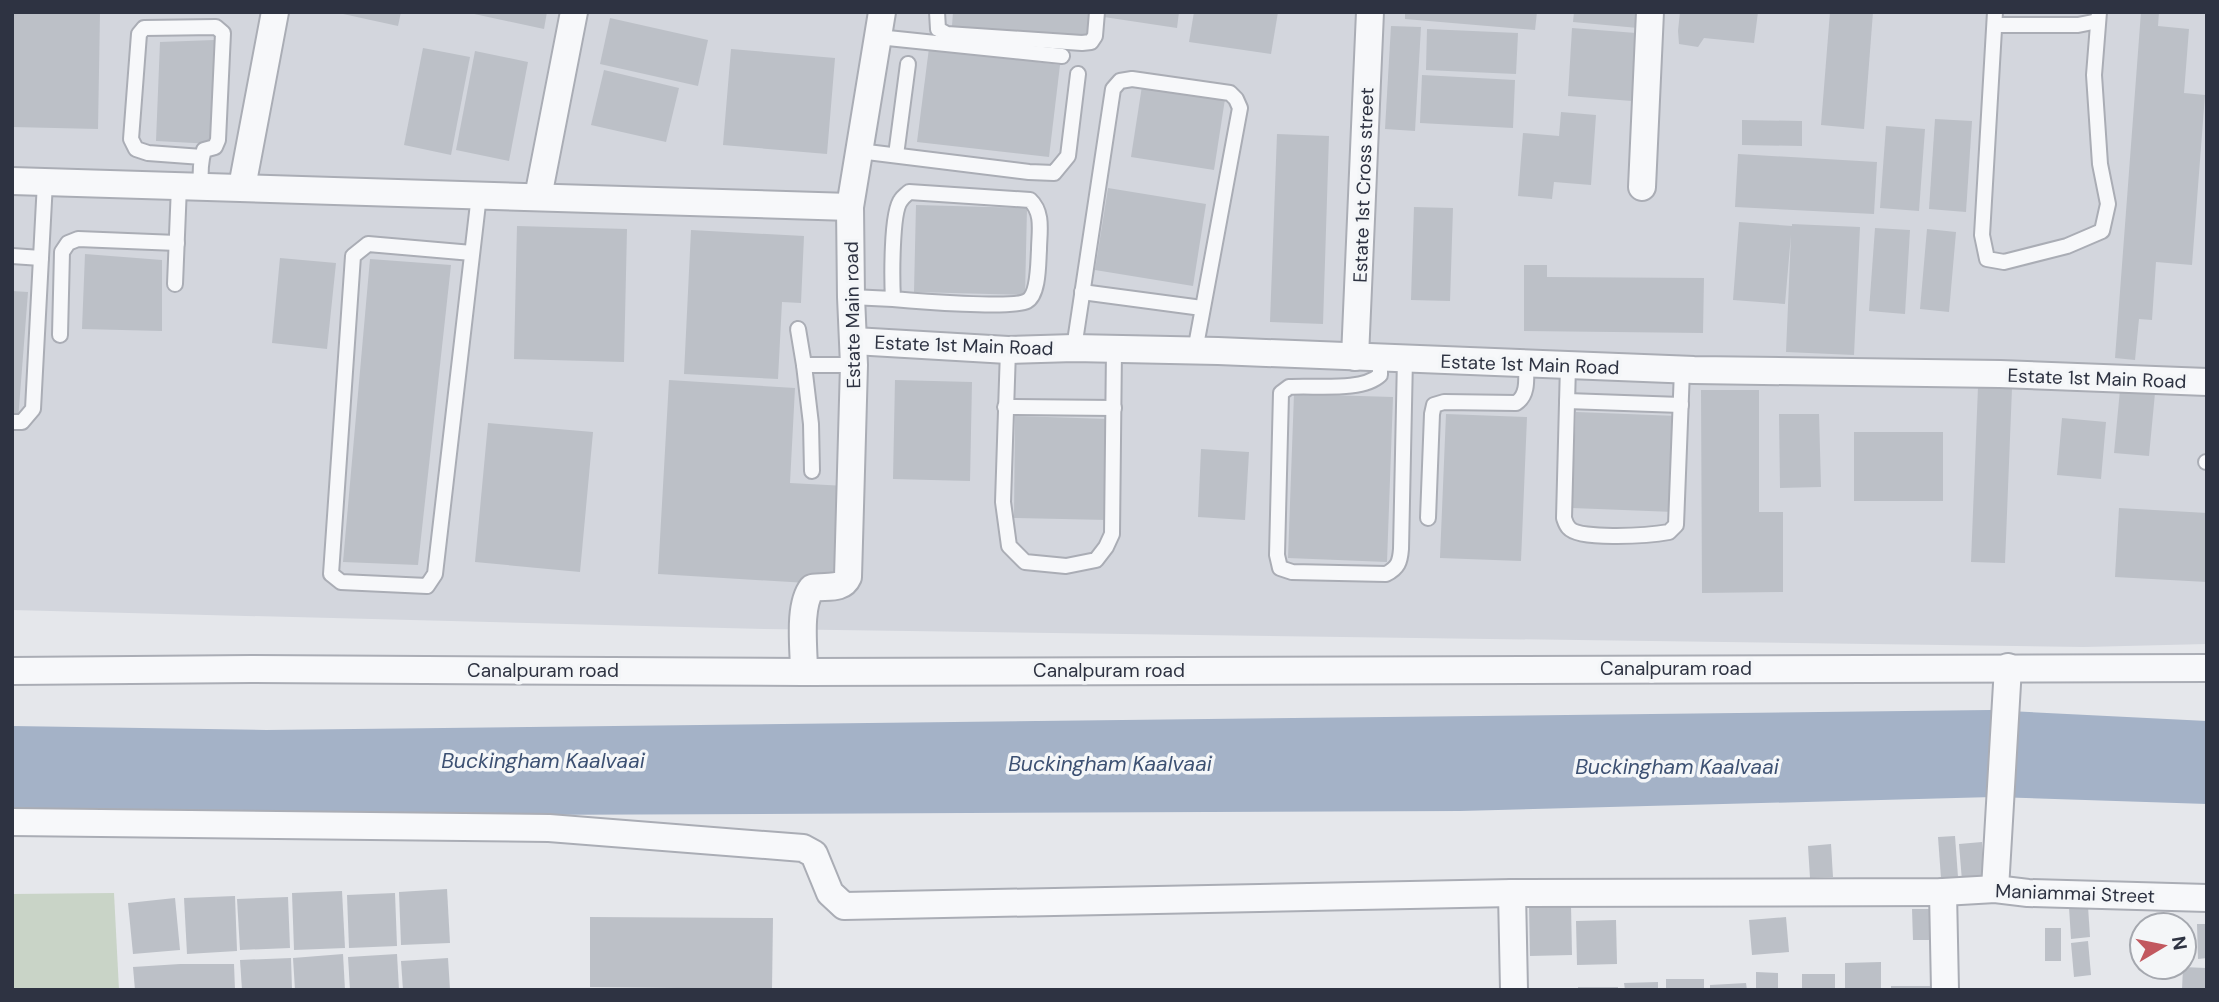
<svg xmlns="http://www.w3.org/2000/svg" width="2219" height="1002" font-family="'DM Sans',sans-serif">
<rect width="100%" height="100%" fill="#e5e7eb"/>
<!-- built -->
<polygon fill="#d3d6dd" points="12,12 2207,12 2207,644 2084,647 764,629 12,610"/>
<!-- green -->
<polygon fill="#c9d4c7" points="114,893 119,990 12,990 12,894"/>
<!-- water -->
<polygon fill="#a4b2c7" points="1990,710 2207,721 2207,804 1993,797 1460,811 271,816 12,814 12,726 266,730"/>
<!-- building -->
<g fill="#bcc0c7">
<polygon points="12,12 100,12 98,129 12,127"/>
<polygon points="334,12 401,12 398,26"/>
<polygon points="465,12 547,12 544,29"/>
<polygon points="953,12 1089,12 1087,38 952,26"/>
<polygon points="1105,12 1179,12 1177,28 1104,17"/>
<polygon points="1194,12 1278,12 1271,54 1189,42"/>
<polygon points="1405,12 1537,12 1535,30 1405,19"/>
<polygon points="1574,12 1640,12 1638,28 1573,22"/>
<polygon points="1680,12 1758,12 1754,43 1704,38 1698,47 1679,44 1678,31"/>
<polygon points="1830,12 1873,12 1864,129 1821,125"/>
<polygon points="2141,12 2159,12 2158,26 2189,29 2184,93 2205,95 2192,265 2156,262 2152,320 2139,319 2135,360 2115,358"/>
<polygon points="610,18 708,40 698,86 600,64"/>
<polygon points="1391,26 1421,27 1415,131 1385,129"/>
<polygon points="1572,28 1636,33 1632,101 1568,96"/>
<polygon points="1427,29 1518,33 1516,74 1426,70"/>
<polygon points="214,40 213,144 156,141 160,42"/>
<polygon points="423,48 470,57 451,155 404,145"/>
<polygon points="929,48 1060,65 1049,157 917,142"/>
<polygon points="731,49 835,58 827,154 723,145"/>
<polygon points="475,51 528,62 509,161 456,150"/>
<polygon points="604,70 679,88 666,142 591,125"/>
<polygon points="1422,75 1515,80 1513,128 1420,123"/>
<polygon points="1142,86 1225,99 1214,170 1131,157"/>
<polygon points="1561,112 1596,115 1591,185 1554,182 1552,199 1518,196 1523,133 1559,136"/>
<polygon points="1935,119 1972,121 1966,212 1929,209"/>
<polygon points="1742,120 1802,121 1802,146 1742,145"/>
<polygon points="1886,126 1925,129 1919,211 1880,208"/>
<polygon points="1277,134 1329,136 1323,324 1270,322"/>
<polygon points="1738,154 1877,162 1874,214 1735,207"/>
<polygon points="1108,188 1206,204 1193,286 1095,270"/>
<polygon points="916,205 1027,208 1025,295 914,292"/>
<polygon points="1414,207 1453,208 1450,301 1411,300"/>
<polygon points="1739,222 1792,226 1792,224 1860,227 1854,355 1786,352 1791,235 1785,304 1733,300"/>
<polygon points="517,226 627,229 624,362 514,359"/>
<polygon points="1875,228 1910,230 1905,314 1869,311"/>
<polygon points="1927,229 1956,232 1949,312 1920,309"/>
<polygon points="691,230 804,236 801,303 782,302 778,379 684,374"/>
<polygon points="85,254 162,260 162,331 82,329"/>
<polygon points="280,258 336,263 327,349 272,343"/>
<polygon points="370,259 451,265 418,565 343,562"/>
<polygon points="1524,265 1547,265 1547,277 1704,278 1703,333 1524,331"/>
<polygon points="12,291 28,292 18,420 12,419"/>
<polygon points="669,380 795,388 790,483 846,486 840,585 658,574"/>
<polygon points="895,380 972,382 970,481 893,479"/>
<polygon points="1978,387 2012,388 2005,563 1971,562"/>
<polygon points="1701,390 1759,390 1759,512 1783,512 1783,592 1702,593"/>
<polygon points="2120,390 2155,393 2149,456 2114,453"/>
<polygon points="1294,394 1393,397 1387,562 1288,558"/>
<polygon points="1576,412 1678,416 1674,512 1572,508"/>
<polygon points="1446,414 1527,417 1521,561 1440,558"/>
<polygon points="1779,414 1819,414 1821,487 1780,488"/>
<polygon points="1015,416 1108,419 1108,520 1014,518"/>
<polygon points="2062,418 2106,422 2101,479 2057,475"/>
<polygon points="488,423 593,432 580,572 475,562"/>
<rect x="1854" y="432" width="89" height="69"/>
<polygon points="1201,449 1249,452 1245,520 1198,517"/>
<polygon points="2119,508 2207,513 2207,582 2115,577"/>
<polygon points="1955,836 1958,877 1941,878 1938,837"/>
<polygon points="1982,842 1984,880 1962,881 1959,844"/>
<polygon points="1831,844 1833,877 1810,878 1808,846"/>
<polygon points="447,889 450,943 401,945 399,892"/>
<polygon points="342,891 345,948 294,950 292,893"/>
<polygon points="395,893 397,946 349,948 347,895"/>
<polygon points="235,896 237,951 187,954 184,898"/>
<polygon points="288,897 290,948 240,950 237,899"/>
<polygon points="175,898 180,950 133,954 128,903"/>
<polygon points="1571,905 1572,955 1530,956 1529,906"/>
<polygon points="2088,906 2090,937 2071,939 2069,907"/>
<polygon points="1912,909 1934,909 1934,940 1913,940"/>
<polygon points="590,917 773,918 772,989 590,987"/>
<polygon points="1786,917 1789,952 1752,955 1749,920"/>
<polygon points="1616,920 1617,964 1577,965 1576,921"/>
<polygon points="2197,924 2207,924 2207,958 2198,959"/>
<rect x="2045" y="928" width="16" height="33"/>
<polygon points="2088,941 2091,975 2074,977 2071,943"/>
<polygon points="343,954 345,990 295,990 293,958"/>
<polygon points="397,954 399,990 350,990 348,957"/>
<polygon points="291,958 292,990 242,990 240,960"/>
<polygon points="448,958 450,990 403,990 401,961"/>
<polygon points="1881,962 1881,989 1845,989 1845,963"/>
<polygon points="180,964 234,964 235,990 135,990 133,967"/>
<polygon points="2183,967 2206,968 2205,990 2182,990"/>
<polygon points="1756,972 1778,973 1778,990 1756,990"/>
<rect x="1802" y="974" width="33" height="16"/>
<rect x="1666" y="979" width="38" height="11"/>
<polygon points="1658,982 1658,990 1625,990 1624,983"/>
<polygon points="1746,983 1747,990 1710,990 1710,985"/>
<rect x="1891" y="986" width="43" height="4"/>
<rect x="1578" y="987" width="40" height="3"/>
</g>
<g fill="none" stroke-linecap="round" stroke-linejoin="round">
<!-- service casing -->
<g stroke="#aaadb5" stroke-width="18">
<g id="service">
<polyline points="937,12 938,29 947,34 1082,43 1091,42 1095,36 1097,12"/>
<polyline points="1995,12 1982,235 1987,259 2004,262 2067,246 2102,231 2108,204 2100,164 2094,75 2099,12"/>
<polyline points="1995,25 2078,25 2098,21"/>
<polyline points="878,37 1062,56"/>
<polyline points="859,151 1029,172 1054,173 1068,156 1078,74"/>
<polyline points="896,155 908,64"/>
<path d="M 201,186 C 200,173 200,163 204,150 L 215,147 L 218,140 L 223,33 L 216,27 L 144,28 L 139,34 L 131,139 L 136,149 L 148,153 L 202,157"/>
<polyline points="472,253 368,244 353,256 331,574 341,582 427,586 435,574 479,195"/>
<polyline points="12,256 41,258"/>
<polyline points="175,284 179,186"/>
<polyline points="1082,292 1202,308"/>
<path d="M 851,297 L 893,299 C 892,281 891,212 901,200 C 903,197 906,195 909,192 L 1030,200 C 1044,213 1039,233 1039,250 C 1038,263 1039,294 1027,301 C 1014,309 914,301 893,299"/>
<polyline points="798,329 804,365"/>
<polyline points="60,335 62,252 68,243 78,239 177,243"/>
<polyline points="1074,348 1113,89 1120,81 1132,79 1230,93 1236,99 1240,108 1195,351"/>
<polyline points="1008,350 1003,502 1009,546 1025,562 1066,566 1096,560 1106,547 1112,534 1114,349"/>
<path d="M 1380,357 L 1380,375 C 1362,392 1314,385 1289,387 L 1281,393 L 1277,555 L 1280,568 L 1292,572 L 1386,574 C 1398,568 1400,562 1401,549 L 1405,358"/>
<path d="M 1568,365 L 1564,518 C 1565,521 1566,525 1569,528 C 1580,541 1652,535 1669,532 L 1676,525 L 1682,370"/>
<polyline points="1567,401 1681,405"/>
<polyline points="1005,407 1114,408"/>
<polyline points="12,422 22,422 33,409 45,182"/>
<polyline points="2206,462 2207,462"/>
<polyline points="812,471 811,424 804,365 854,365"/>
<path d="M 1428,518 L 1432,414 L 1434,405 L 1444,402 L 1516,403 C 1529,395 1526,377 1526,363"/>
</g>
</g>
<!-- minor casing -->
<g stroke="#aaadb5" stroke-width="30">
<g id="minor">
<polyline points="12,181 850,207"/>
<polyline points="242,187 275,12"/>
<polyline points="1642,187 1650,12"/>
<polyline points="538,197 574,12"/>
<polyline points="854,341 1008,350 1074,348 1218,351 1694,370 2000,374 2207,382"/>
<polyline points="1355,357 1370,12"/>
<polyline points="12,671 251,669 804,672 2207,668"/>
<path d="M 804,672 C 804,649 798,606 812,588 C 825,585 842,591 848,577 L 854,365 L 851,297 L 850,207 L 882,12"/>
<polyline points="12,822 549,828 803,848 814,854 830,893 844,906 1512,893 1943,892 1995,889 2028,893 2207,898"/>
<polyline points="1995,889 2008,667"/>
<polyline points="1943,892 1945,990"/>
<polyline points="1512,893 1514,990"/>
</g>
</g>
<!-- service -->
<use href="#service" stroke="#f7f8fa" stroke-width="14"/>
<!-- minor -->
<use href="#minor" stroke="#f7f8fa" stroke-width="26"/>
</g>
<g text-anchor="middle" stroke-width="7" stroke-linejoin="round" paint-order="stroke">
<!-- street labels -->
<g font-size="19" fill="#2e3342" stroke="#f4f6f8">
<text transform="translate(1363 185) rotate(-88)" y="7">Estate 1st Cross street</text>
<text transform="translate(852 315) rotate(-91)" y="7">Estate Main road</text>
<text transform="translate(964 345) rotate(2)" y="7">Estate 1st Main Road</text>
<text transform="translate(1530 364) rotate(2)" y="7">Estate 1st Main Road</text>
<text transform="translate(2097 378) rotate(2)" y="7">Estate 1st Main Road</text>
<text x="1676" y="675">Canalpuram road</text>
<text x="543" y="677">Canalpuram road</text>
<text x="1109" y="677">Canalpuram road</text>
<text transform="translate(2075 893) rotate(2)" y="7">Maniammai Street</text>
</g>
<!-- water labels -->
<g font-size="21" font-style="italic" fill="#3c5072" stroke="#f4f6f8">
<text x="543" y="768">Buckingham Kaalvaai</text>
<text x="1110" y="771">Buckingham Kaalvaai</text>
<text x="1677" y="774">Buckingham Kaalvaai</text>
</g>
</g>
<!-- border -->
<rect width="2219" height="1002" fill="none" stroke="#2e3342" stroke-width="28"/>
<!-- north arrow -->
<g transform="translate(2163 946) rotate(80)"><circle r="33" fill="#f4f6f8" stroke="#a5a8af" stroke-width="2"/>
<path d="M0-5L12 26L0 18L-12 26Z" fill="#c2585f"/>
<text y="-10" font-size="19" font-weight="bold" text-anchor="middle" fill="#2e3342">N</text>
</g>
</svg>
